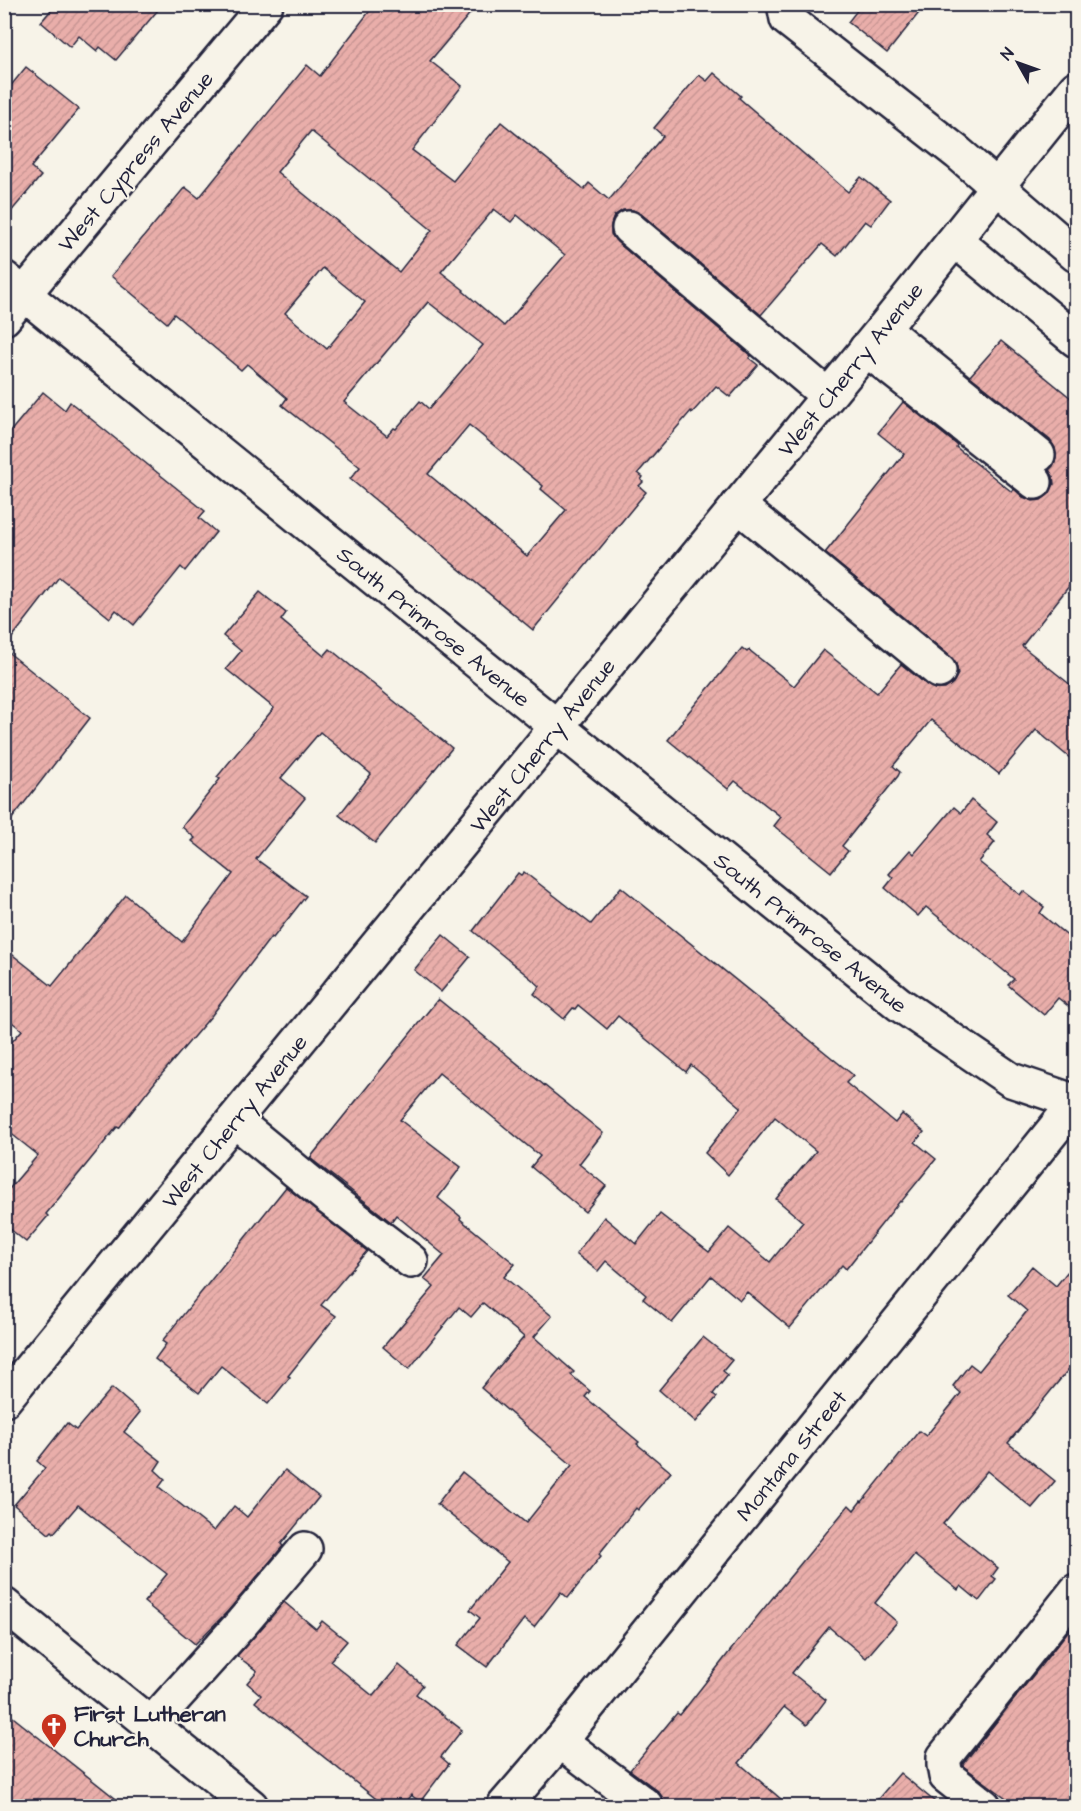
<svg xmlns="http://www.w3.org/2000/svg" width="1081" height="1811" font-family="'Architects Daughter',sans-serif">
<defs>
<pattern id="building-hatch" width="6" height="6" patternUnits="userSpaceOnUse" patternTransform="scale(1.5)"><rect width="6" height="6" fill="#e9aeaa"/><path d="M-1 1l2-2M0 6l6-6M5 7l2-2" fill="none" stroke="#c89593"/></pattern>
</defs>
<rect width="100%" height="100%" fill="#f7f3e8"/>
<filter id="ink" filterUnits="userSpaceOnUse"><feTurbulence type="fractalNoise" baseFrequency=".0167" numOctaves="2"/><feDisplacementMap in="SourceGraphic" scale="12" xChannelSelector="R" yChannelSelector="G"/><feConvolveMatrix kernelMatrix="1 2 1 2 8 2 1 2 1" color-interpolation-filters="sRGB"/></filter>
<g filter="url(#ink)">
<!-- building -->
<g fill="url(#building-hatch)" stroke="#22223b" stroke-width="1.5" fill-rule="evenodd">
<polygon points="56,4 163,4 116,60 100,47 97,51 79,36 70,47 41,22"/>
<path d="M 375,4 L 478,4 L 430,61 L 462,86 L 412,150 L 453,181 L 501,122 L 584,189 L 589,183 L 609,200 L 663,136 L 654,128 L 699,75 L 707,81 L 714,73 L 741,96 L 739,98 L 848,192 L 861,177 L 890,200 L 871,225 L 865,221 L 837,256 L 822,244 L 761,315 L 641,214 L 633,210 L 623,210 L 614,216 L 611,225 L 611,234 L 617,242 L 751,356 L 749,358 L 758,365 L 730,397 L 716,386 L 692,413 L 691,411 L 638,473 L 643,477 L 641,480 L 643,482 L 639,486 L 646,492 L 533,630 L 350,479 L 360,467 L 282,405 L 287,398 L 247,364 L 241,370 L 174,314 L 167,323 L 111,276 L 185,187 L 199,198 L 307,65 L 320,76 ZM 311,131 L 432,230 L 399,272 L 277,172 ZM 494,209 L 511,222 L 517,215 L 565,255 L 504,326 L 463,291 L 464,290 L 441,272 ZM 323,268 L 365,302 L 327,349 L 285,313 ZM 428,302 L 483,345 L 429,409 L 420,401 L 396,429 L 394,428 L 387,436 L 344,402 ZM 469,425 L 543,486 L 541,489 L 566,510 L 527,556 L 428,474 Z"/>
<polygon points="862,4 926,4 887,53 848,22"/>
<polygon points="26,67 79,109 31,167 41,176 4,220 4,94"/>
<polygon points="1001,341 1077,403 1077,576 1022,646 1077,690 1077,764 1036,730 999,774 931,720 893,766 900,772 898,776 842,846 848,851 831,872 774,826 781,817 735,781 728,789 668,740 683,721 682,720 742,648 747,652 749,650 794,686 823,650 877,693 901,664 927,685 935,689 945,689 953,683 958,674 956,664 951,657 825,553 904,454 878,433 903,402 957,445 956,447 1012,492 1014,489 1023,497 1033,501 1041,500 1049,494 1054,484 1053,476 1049,470 1053,466 1056,459 1055,448 1050,440 970,376"/>
<polygon points="43,392 65,410 70,402 205,511 199,518 216,532 185,571 181,567 134,625 116,610 110,618 59,577 4,648 4,439"/>
<polygon points="260,592 286,613 281,620 324,656 330,649 452,748 375,843 339,815 371,774 320,732 281,778 305,798 256,859 306,896 273,938 271,937 212,1015 155,1082 119,1128 117,1127 46,1214 48,1216 26,1242 4,1224 4,1195 38,1155 4,1128 4,1051 22,1030 4,1016 4,948 52,986 126,895 182,942 233,874 192,841 195,838 182,827 220,779 217,777 274,708 226,669 241,651 223,636"/>
<polygon points="4,649 90,718 4,829"/>
<polygon points="971,800 997,822 987,835 995,842 979,862 1020,895 1023,891 1044,907 1040,913 1077,944 1077,1013 1058,998 1044,1015 1008,985 1014,979 926,907 918,916 885,888 893,878 889,874 910,850 914,854 954,807 961,813"/>
<polygon points="524,872 591,924 621,887 853,1075 846,1083 895,1123 902,1114 924,1132 915,1142 936,1159 901,1202 900,1201 846,1269 842,1265 790,1328 747,1292 740,1300 711,1276 672,1323 643,1299 646,1295 606,1261 598,1271 576,1254 604,1217 636,1244 660,1214 709,1252 729,1228 770,1262 803,1222 776,1199 816,1151 775,1117 728,1175 705,1153 741,1107 691,1065 686,1072 618,1016 607,1029 578,1005 575,1009 573,1008 564,1019 534,994 540,986 473,931 518,873 521,875"/>
<polygon points="443,935 470,957 441,992 414,970"/>
<polygon points="438,999 603,1133 579,1164 606,1186 585,1212 531,1167 540,1156 439,1073 400,1120 461,1167 438,1198 461,1217 460,1219 515,1264 504,1277 552,1316 534,1337 574,1372 571,1375 590,1391 585,1397 639,1442 637,1444 671,1472 638,1510 636,1508 599,1554 601,1556 568,1598 561,1592 534,1627 524,1619 487,1667 458,1645 480,1618 470,1610 508,1562 437,1504 462,1472 526,1523 572,1465 481,1388 524,1337 483,1303 471,1317 459,1307 409,1369 383,1347 434,1287 424,1279 444,1255 396,1215 391,1222 310,1158"/>
<polygon points="286,1187 367,1251 321,1305 336,1316 288,1376 290,1377 268,1404 221,1366 199,1393 155,1359 166,1344 162,1341"/>
<polygon points="1077,1260 1077,1359 1008,1443 1055,1481 1032,1508 987,1471 943,1524 998,1568 992,1576 996,1579 979,1601 961,1586 958,1590 914,1555 875,1603 897,1622 866,1658 829,1627 792,1673 826,1700 807,1725 784,1707 739,1763 789,1806 664,1806 663,1798 658,1791 630,1770 677,1713 680,1715 756,1618 849,1505 854,1510 861,1501 862,1502 919,1431 926,1436 961,1393 953,1386 970,1364 979,1371 1027,1311 1008,1295 1032,1266 1056,1286"/>
<polygon points="703,1337 732,1360 723,1371 728,1375 713,1394 717,1397 696,1422 659,1390"/>
<polygon points="112,1388 140,1412 124,1432 161,1461 155,1470 165,1479 159,1487 214,1531 234,1506 247,1517 285,1470 319,1497 281,1544 283,1546 228,1611 195,1644 144,1602 167,1574 78,1505 54,1533 52,1531 49,1534 14,1505 45,1468 37,1461 67,1423 76,1430"/>
<polygon points="284,1602 316,1629 322,1621 347,1641 330,1661 373,1696 399,1665 423,1685 416,1694 462,1730 441,1757 449,1764 420,1802 411,1795 402,1806 385,1806 255,1702 261,1695 247,1683 257,1671 237,1656"/>
<polygon points="1077,1620 1077,1806 1017,1806 963,1766 963,1764"/>
<polygon points="4,1710 125,1806 4,1806"/>
<polygon points="900,1773 940,1806 872,1806"/>
</g>
<g fill="none" stroke-linecap="round" stroke-linejoin="round">
<!-- minor casing -->
<g stroke="#22223b" stroke-width="38">
<g id="minor">
<polyline points="784,4 787,19 958,153 1076,255"/>
<polyline points="629,228 828,396"/>
<polyline points="955,240 1076,340"/>
<polyline points="4,278 899,1004 1011,1080 1076,1102"/>
<polyline points="4,318 266,4"/>
<polyline points="883,329 1038,455"/>
<polyline points="866,349 1035,482"/>
<polyline points="738,505 939,671"/>
<polyline points="234,1120 330,1199 411,1261"/>
<polyline points="4,1400 883,329 1076,88"/>
<polyline points="4,1605 251,1806"/>
<polyline points="150,1725 242,1623 305,1549"/>
<polyline points="560,1741 646,1806"/>
<polyline points="504,1806 560,1741 1076,1102"/>
<polyline points="984,1806 946,1776 944,1765 944,1757 1076,1591"/>
</g>
</g>
<!-- minor -->
<use href="#minor" stroke="#f7f3e8" stroke-width="33"/>
</g>
</g>
<!-- icons -->
<defs>
<g id="church-pin" transform="scale(1.35)"><path d="M0 17L-7.5 6A9.5 9.5 0 1 1 7.5 6Z" fill="#c8321e" stroke="#f7f3e8"/><path d="M-1.2-6h2.4v3.5h3.3v2.4h-3.3V6h-2.4V-.1h-3.3v-2.4h3.3Z" fill="#fff"/></g>
</defs>
<g fill-rule="evenodd">
<use href="#church-pin" x="54" y="1726"/>
</g>
<g text-anchor="middle" stroke-width="4.5" stroke-linejoin="round" paint-order="stroke">
<!-- street labels -->
<g font-size="22" fill="#22223b" stroke="#f7f3e8">
<text transform="translate(135 161) rotate(-50)" y="8">West Cypress Avenue</text>
<text transform="translate(850 369) rotate(-51)" y="8">West Cherry Avenue</text>
<text transform="translate(434 626) rotate(39)" y="8">South Primrose Avenue</text>
<text transform="translate(542 745) rotate(-51)" y="8">West Cherry Avenue</text>
<text transform="translate(811 932) rotate(39)" y="8">South Primrose Avenue</text>
<text transform="translate(234 1121) rotate(-51)" y="8">West Cherry Avenue</text>
<text transform="translate(791 1455) rotate(-51)" y="8">Montana Street</text>
</g>
<!-- poi labels -->
<g font-size="22" font-weight="bold" fill="#22223b" stroke="#f7f3e8" text-anchor="start">
<text x="74" y="1721">First Lutheran<tspan x="74" dy="25">Church</tspan></text>
</g>
</g>
<!-- margin -->
<rect width="1081" height="1811" fill="none" stroke="#f7f3e8" stroke-width="24"/>
<rect x="12" y="12" width="1057" height="1787" fill="none" stroke="#22223b" stroke-width="2" filter="url(#ink)"/>
<!-- north arrow -->
<g transform="translate(1018 63) rotate(310)" stroke="#f7f3e8" stroke-width="4.5" paint-order="stroke">
<path d="M0-4.5L10 22L0 15L-10 22Z" fill="#22223b"/>
<text y="-9" font-size="16" font-weight="bold" text-anchor="middle" fill="#22223b">N</text>
</g>
</svg>
